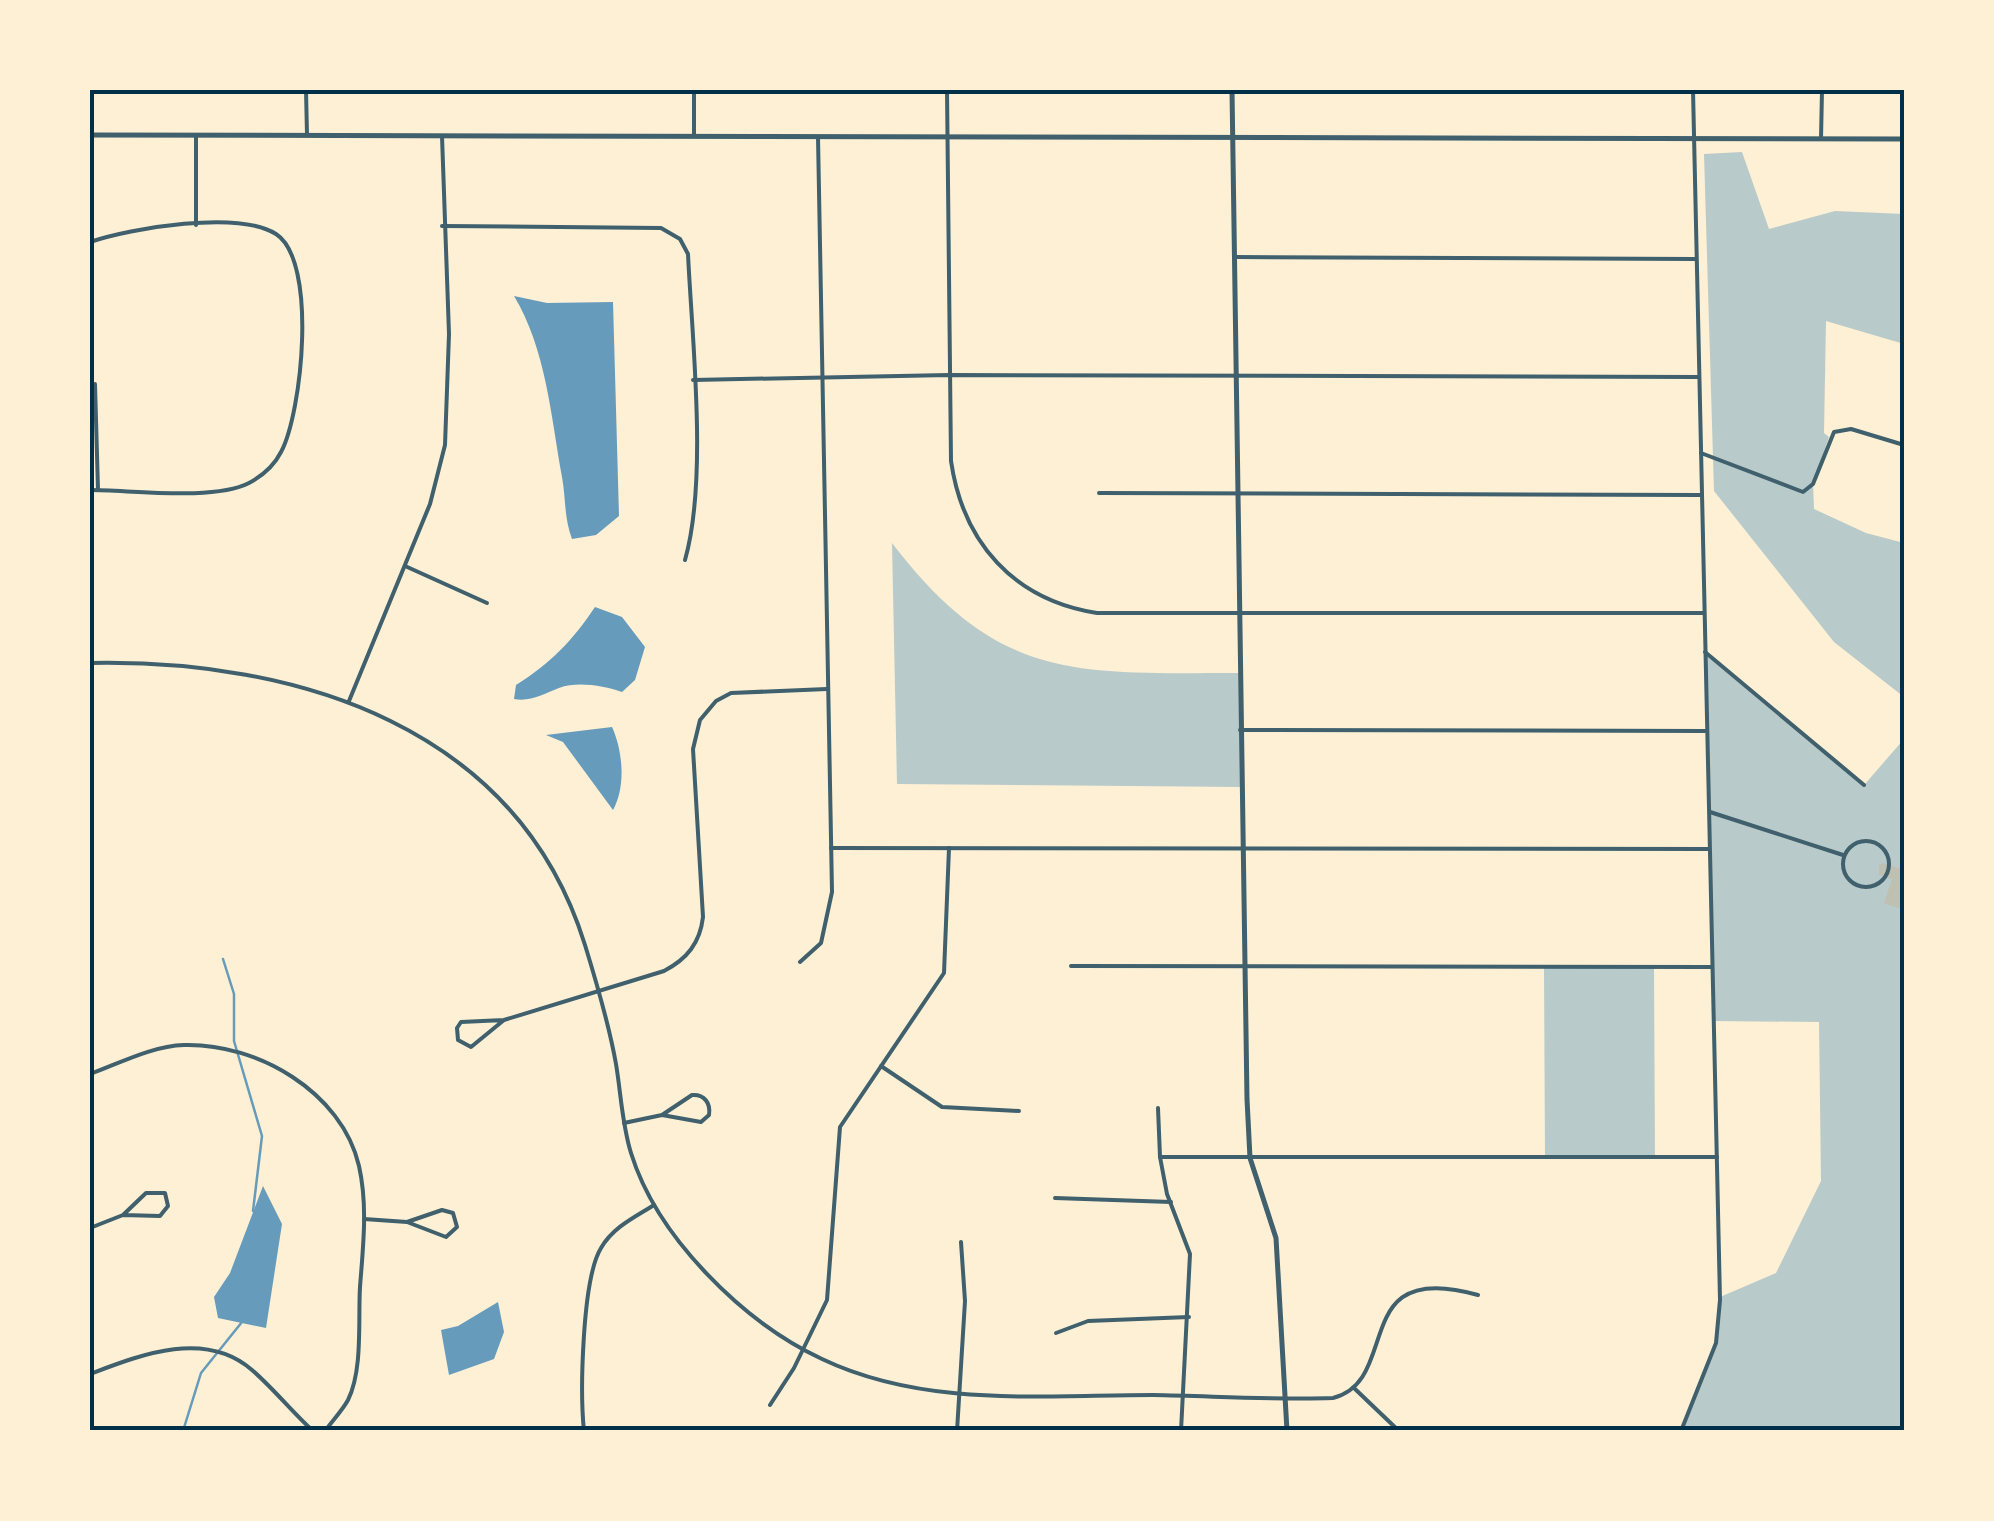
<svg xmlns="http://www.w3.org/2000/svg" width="1994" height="1521" font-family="Poppins,sans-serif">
<rect width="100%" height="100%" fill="#fdf0d5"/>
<!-- green -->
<g fill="#b9caca">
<polygon points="1742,152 1769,229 1835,211 1904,214 1904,344 1826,321 1824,433 1829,437 1813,484 1814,509 1866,533 1904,543 1904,697 1834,642 1714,491 1704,154"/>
<path d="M 892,543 C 999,683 1077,673 1239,673 L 1241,787 L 897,784 Z"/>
<polygon points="1705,652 1865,784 1904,739 1904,1431 1681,1431 1716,1343 1720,1297 1776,1273 1821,1181 1819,1022 1714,1021"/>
<polygon points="1654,966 1655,1158 1545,1158 1544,967"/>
</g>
<!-- water -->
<g fill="#669bbc">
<path d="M 514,296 L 547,303 L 613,302 L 619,516 L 596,535 L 572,539 C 564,518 566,499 562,477 C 551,416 546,349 514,296 Z"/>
<path d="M 595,607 L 622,617 L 645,647 L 635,680 L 622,692 C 604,686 578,681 559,688 C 543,694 531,702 514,699 L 516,685 C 550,664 573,640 595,607 Z"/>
<path d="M 612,727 C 623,751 626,787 613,810 L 563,742 L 546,735 Z"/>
<polygon points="263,1186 282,1224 266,1328 218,1318 214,1297 230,1273"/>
<polygon points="498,1302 504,1332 494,1359 449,1375 441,1330 458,1326"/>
</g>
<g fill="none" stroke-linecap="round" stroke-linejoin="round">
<!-- stream -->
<g stroke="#669bbc" stroke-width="2.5">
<polyline points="223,959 234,994 234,1041 262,1136 253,1211"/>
<polyline points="183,1431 201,1373 242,1322"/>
</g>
</g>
<!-- building -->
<polygon fill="#bec0b2" points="1883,863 1904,870 1904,910 1884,903 1892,879 1879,875 1879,865"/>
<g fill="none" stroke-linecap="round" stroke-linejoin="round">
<!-- minor -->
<g stroke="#3f606c" stroke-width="4">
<polyline points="306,90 307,135"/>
<polyline points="694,90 694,136"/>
<path d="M 947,90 L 951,461 C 963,543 1014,600 1097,613 L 1704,613"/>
<polyline points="1821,139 1822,90"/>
<polyline points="196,225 196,135"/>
<path d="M 442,226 L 661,228 L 680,239 L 688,254 C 692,340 708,479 685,560"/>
<path d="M 90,242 C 131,228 238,210 276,234 C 318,261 302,413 281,452 C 274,466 262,476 249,483 C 214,501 131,490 90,490"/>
<polyline points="1235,257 1695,259"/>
<polyline points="693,380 949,375 1698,377"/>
<polyline points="95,384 98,490"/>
<polyline points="1701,453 1803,492 1813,484 1834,432 1851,429 1904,445"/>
<polyline points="1099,493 1700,495"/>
<polyline points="405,566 487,603"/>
<polyline points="1705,652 1864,785"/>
<path d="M 90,663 C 298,659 517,727 585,945 C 597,984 609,1024 616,1064 C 621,1094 622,1124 631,1153 C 657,1237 743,1322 822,1359 C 925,1408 1042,1395 1153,1395 C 1213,1396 1273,1400 1333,1398 C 1403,1380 1347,1258 1478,1295"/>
<polyline points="349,701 430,504 445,445 449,334 442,136"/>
<polyline points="1240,730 1705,731"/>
<polyline points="1710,812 1843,855"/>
<circle cx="1866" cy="864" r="23"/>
<polyline points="831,848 1709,849"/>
<polyline points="90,898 92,898"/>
<polyline points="800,962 821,943 832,892 818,137"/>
<polyline points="1071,966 1711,967"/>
<path d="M 504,1020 L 461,1022 L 457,1028 L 458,1040 L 471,1047 L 504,1020 L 664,971 C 687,959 700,943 703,917 L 693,749 L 700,720 L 716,701 L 731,693 L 827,689"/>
<polyline points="881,1066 942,1107 1019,1111"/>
<path d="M 90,1074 C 120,1063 152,1046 184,1045 C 257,1043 342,1092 359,1166 C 368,1206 363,1247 360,1287 C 358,1320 363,1370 348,1400 C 342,1411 332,1421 325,1431"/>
<polyline points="1158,1108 1160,1157"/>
<path d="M 624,1123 L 662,1115 L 701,1122 L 709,1115 C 711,1103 704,1094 692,1095 L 662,1115"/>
<polyline points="1055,1198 1171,1202"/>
<polyline points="364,1219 407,1222 446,1237 457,1227 453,1213 442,1210 407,1222"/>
<polyline points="90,1228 123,1215 146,1193 165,1193 168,1206 160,1216 123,1215"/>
<polyline points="1056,1333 1088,1321 1189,1317"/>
<path d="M 90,1374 C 140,1355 205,1329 252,1370 C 274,1389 292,1412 313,1431"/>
<polyline points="1354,1388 1399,1431"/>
<polyline points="770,1405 794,1368 827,1300 840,1127 944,973 949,848"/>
<path d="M 584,1431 C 580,1393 582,1279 601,1248 C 613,1227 635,1217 654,1205"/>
<polyline points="957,1431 965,1301 961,1242"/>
<polyline points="1181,1431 1190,1254 1167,1194 1160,1157 1717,1157"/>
<polyline points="1681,1431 1716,1343 1720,1300 1693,90"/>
</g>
<!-- tertiary -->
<g stroke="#3f606c" stroke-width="5">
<polyline points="1232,90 1247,1099 1250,1158 1276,1238 1287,1431"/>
<polyline points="90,135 1904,139"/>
</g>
</g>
<!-- border -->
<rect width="1994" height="1521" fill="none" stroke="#fdf0d5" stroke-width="185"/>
<rect x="92" y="92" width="1810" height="1336" fill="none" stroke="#003049" stroke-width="4"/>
</svg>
